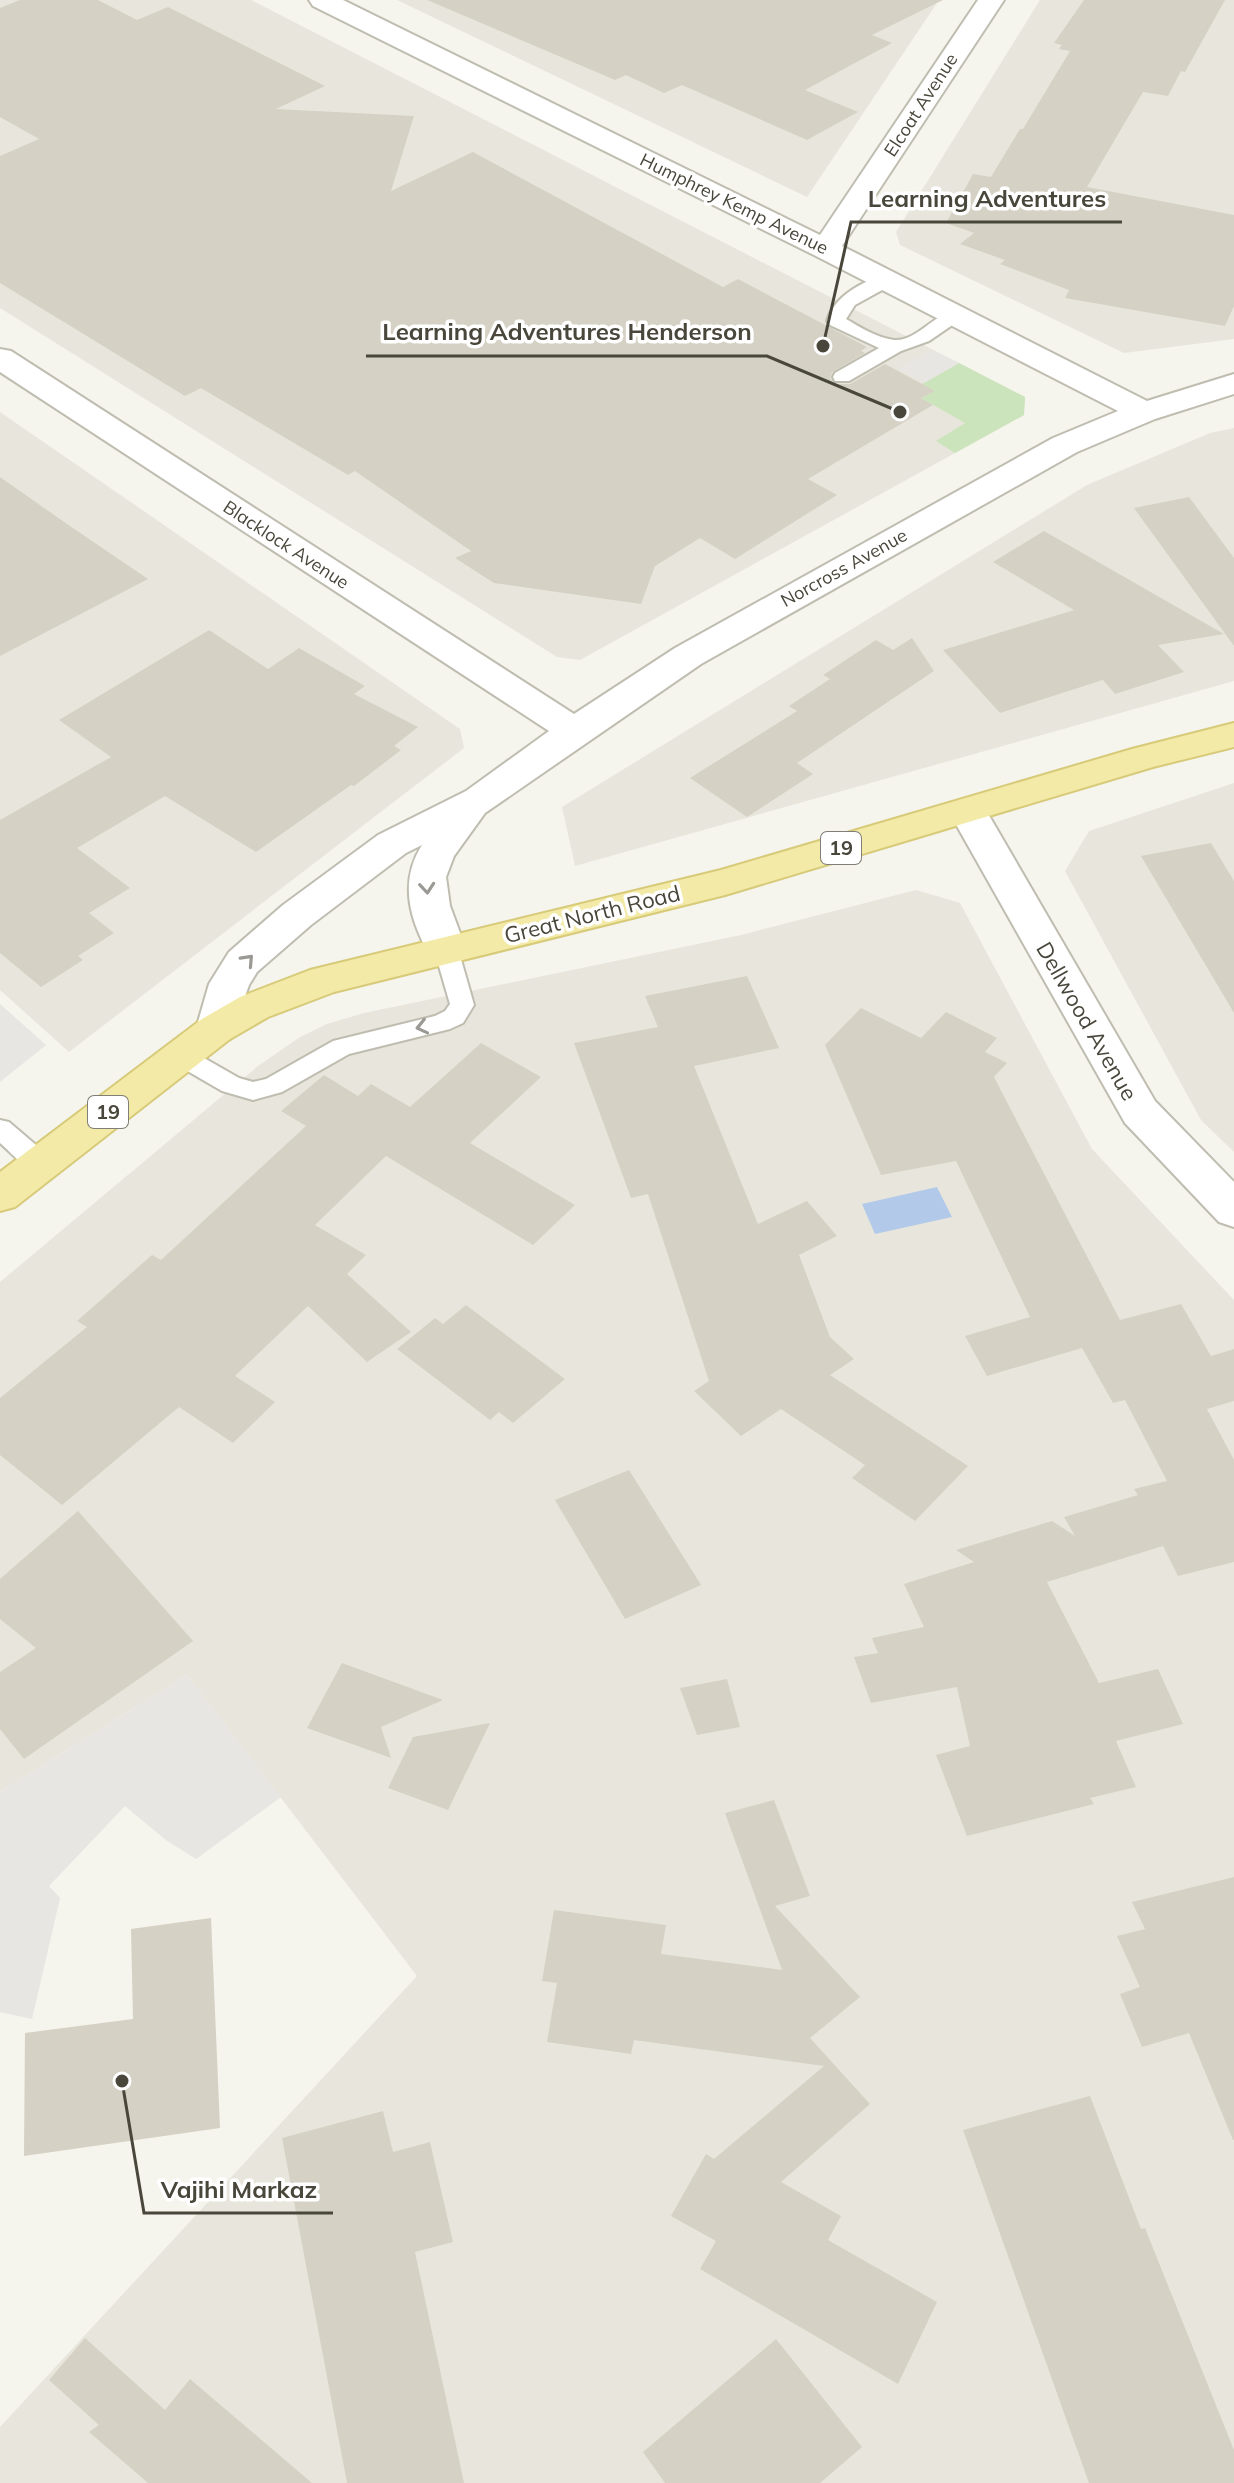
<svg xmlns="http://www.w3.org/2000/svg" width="1234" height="2483" font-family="Mulish,sans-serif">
<rect width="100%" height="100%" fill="#f5f4ed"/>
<!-- residential -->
<g fill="#e8e6dc">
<polygon points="0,0 251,0 1025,397 1024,415 580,660 557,657 0,308"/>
<polygon points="397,0 939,0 807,197"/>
<polygon points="1040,0 1234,0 1234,339 1124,353 900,245 896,232"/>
<polygon points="0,412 460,729 464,748 69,1052 0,990"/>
<polygon points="1234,428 1234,681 575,866 562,807 1087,485 1210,433"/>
<polygon points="1234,783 1234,1152 1201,1120 1065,871 1089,831"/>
<polygon points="916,890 960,903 1092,1149 1234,1300 1234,2483 0,2483 0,2427 417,1976 187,1675 0,1792 0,1282 258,1066 300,1037 327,1024 364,1013 741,935"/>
</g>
<!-- green -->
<polygon fill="#cbe4bb" points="959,363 1025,397 1024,415 955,453 936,441 965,423 921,398 934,391 922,384"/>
<!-- parking -->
<g fill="#e7e6e3">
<polygon points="932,350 959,363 924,383 898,369"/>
<polygon points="0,1004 46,1045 0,1082"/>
<polygon points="187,1675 281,1797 196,1859 166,1840 125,1806 49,1886 60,1898 32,2019 0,2012 0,1792"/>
</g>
<!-- water -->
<polygon fill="#b2c9e9" points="937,1187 952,1217 875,1234 862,1204"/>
<!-- building -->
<g fill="#d5d1c4">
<polygon points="20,0 98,0 137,20 168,7 325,86 276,109 414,116 391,191 473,152 723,287 738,279 867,347 861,351 865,353 832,372 830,378 835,384 850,384 885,364 935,391 921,398 933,405 808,479 837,495 735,559 700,538 655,566 641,604 494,583 455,558 471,551 355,471 348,475 201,388 185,396 0,283 0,156 39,139 0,117 0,8"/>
<polygon points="427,0 943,0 872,35 892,43 805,90 858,112 807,140 682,85 664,93 626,75 615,80"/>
<polygon points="1084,0 1225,0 1185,72 1181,71 1168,96 1143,92 1087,187 1234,215 1234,306 1225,326 1065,298 1069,290 1000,264 1005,260 960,244 974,233 946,223 973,174 991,177 1020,129 1023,129 1070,51 1059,49 1062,45 1054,43"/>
<polygon points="0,477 67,524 148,579 0,656"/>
<polygon points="1189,497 1234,558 1234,646 1134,508"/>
<polygon points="1044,531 1224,634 1158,645 1184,672 1115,694 1103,680 1000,713 943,650 1074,610 993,562"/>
<polygon points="209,630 268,669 299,648 365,686 354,694 418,727 394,746 401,750 354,786 351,785 256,852 165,796 77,848 130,888 89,913 114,933 78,956 83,960 41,987 0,953 0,820 111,757 59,720"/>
<polygon points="912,638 934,671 797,763 813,774 747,817 690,778 797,711 789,706 830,679 823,675 876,640 893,650"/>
<polygon points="1211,843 1234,881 1234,1013 1141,856"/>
<polygon points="747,976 779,1048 694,1066 758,1224 807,1201 837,1236 799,1255 830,1337 854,1359 830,1375 968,1466 915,1521 852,1478 865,1465 781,1409 741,1436 694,1391 709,1381 648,1194 631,1198 574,1043 658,1027 645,996"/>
<polygon points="861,1008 921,1038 946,1012 997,1038 985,1052 1007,1063 994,1077 1120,1320 1181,1304 1211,1356 1234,1349 1234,1401 1207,1409 1234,1460 1234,1562 1178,1576 1163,1546 1047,1582 1099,1683 1158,1669 1183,1724 1116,1741 1136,1787 1090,1798 1094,1804 967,1836 936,1755 970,1746 957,1687 871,1703 854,1657 878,1653 872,1638 924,1627 904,1584 974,1562 956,1550 1052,1521 1075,1536 1064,1517 1138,1495 1134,1489 1167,1481 1125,1400 1113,1403 1082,1348 987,1376 965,1336 1030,1317 956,1161 881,1175 825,1045"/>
<polygon points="481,1043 541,1077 470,1143 575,1205 533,1245 386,1156 315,1225 366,1255 347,1274 411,1332 367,1362 308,1306 235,1376 275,1402 233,1443 179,1407 62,1505 0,1455 0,1398 87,1327 77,1321 152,1255 161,1260 306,1126 281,1111 324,1075 358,1096 371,1084 410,1107"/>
<polygon points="466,1305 565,1379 513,1423 499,1412 490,1420 397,1349 435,1318 443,1324"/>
<polygon points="629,1470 701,1585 625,1619 555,1500"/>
<polygon points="78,1511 193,1641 24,1759 0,1729 0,1672 36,1648 0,1619 0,1579"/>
<polygon points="342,1663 443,1700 381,1727 391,1758 307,1728"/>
<polygon points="727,1679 740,1727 697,1735 680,1688"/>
<polygon points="490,1723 448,1810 388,1788 413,1737"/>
<polygon points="774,1800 810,1896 775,1906 860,1997 810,2038 870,2104 781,2182 841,2216 828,2240 937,2302 898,2384 700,2269 716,2241 671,2216 706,2154 714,2159 824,2066 634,2040 631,2054 547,2042 557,1983 542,1981 554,1910 666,1925 661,1954 782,1970 725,1813"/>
<polygon points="1234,1877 1234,2140 1233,2140 1189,2033 1142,2047 1120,1994 1140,1987 1117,1936 1145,1929 1132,1902"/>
<polygon points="211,1918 220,2128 24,2156 25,2033 133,2019 131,1929"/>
<polygon points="1090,2096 1141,2229 1145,2228 1234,2450 1234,2483 1089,2483 963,2130"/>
<polygon points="383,2111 393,2152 430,2142 453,2242 415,2252 464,2483 347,2483 282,2138"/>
<polygon points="85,2338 165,2410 190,2379 312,2483 148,2483 89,2432 99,2425 49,2380"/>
<polygon points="776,2339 862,2447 820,2483 665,2483 643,2452"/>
</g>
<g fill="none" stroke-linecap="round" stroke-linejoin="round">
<!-- lane casing -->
<g stroke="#bfbdb0" stroke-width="4">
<g id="lane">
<path d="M 887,275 L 893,276 L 896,280 L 893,284 L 855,305 L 846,319 C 860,327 877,338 894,340 C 920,342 939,305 964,311 L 967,315 L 929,341 L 901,351 L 849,381 L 835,381 L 833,377 L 835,373 L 879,348 L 830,325 L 827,321 C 834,296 864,280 887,275 Z"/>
<polygon points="446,941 454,943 458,949 474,1005 463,1023 450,1029 349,1054 282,1092 253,1100 222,1091 172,1062 169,1056 172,1050 181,1047 190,1050 239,1078 253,1082 266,1079 333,1041 435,1016 445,1011 450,1004 434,949 438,943"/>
<path d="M 0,1120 L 9,1122 L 50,1157 L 54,1164 L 50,1171 C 30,1177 14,1155 0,1143 Z"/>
</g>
</g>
<!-- street casing -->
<g stroke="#bfbdb0" stroke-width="4">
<g id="street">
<path d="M 309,0 L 343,0 L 820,235 L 978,0 L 1004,0 L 842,246 L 1147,401 L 1234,374 L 1234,394 L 1155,419 L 1077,452 L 701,664 L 485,813 L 454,856 L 446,877 L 450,906 L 466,949 L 460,959 L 446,963 L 432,959 C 410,922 398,883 422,845 L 406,853 L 311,925 L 257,972 L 249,985 L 230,1039 L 216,1044 L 202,1039 L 196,1029 L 209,984 L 229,952 L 283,905 L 378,835 L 466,791 L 549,731 L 0,372 L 0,349 L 11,351 L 574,714 L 675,648 L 1053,438 L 1118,411 L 814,255 L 313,6 Z"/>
<polygon points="968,799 981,803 987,812 1155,1101 1234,1182 1234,1227 1219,1222 1125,1123 949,812 955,803"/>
</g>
</g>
<!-- primary casing -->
<g stroke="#d7ca79" stroke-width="4">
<polygon id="primary" points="1234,723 1234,747 1153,767 725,895 334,992 268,1017 230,1039 15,1207 0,1211 0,1172 202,1019 240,997 310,970 721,870 1132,749"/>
</g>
<!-- lane -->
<use href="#lane" fill="#fff" fill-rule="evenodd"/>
<!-- street -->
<use href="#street" fill="#fff" fill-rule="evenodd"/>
<!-- primary -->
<use href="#primary" fill="#f3eaa8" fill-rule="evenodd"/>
</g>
<!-- one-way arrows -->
<defs><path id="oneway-chevron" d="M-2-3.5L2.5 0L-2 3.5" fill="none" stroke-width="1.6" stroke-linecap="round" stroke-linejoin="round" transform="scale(2)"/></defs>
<g stroke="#9b9993">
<use href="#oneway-chevron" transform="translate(427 888) rotate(85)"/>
<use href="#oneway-chevron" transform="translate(248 960) rotate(-47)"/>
<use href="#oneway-chevron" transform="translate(422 1027) rotate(167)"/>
</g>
<g text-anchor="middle" stroke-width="7" stroke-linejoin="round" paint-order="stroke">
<!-- far-street labels -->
<g font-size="18" fill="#49463b" stroke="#fff">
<text transform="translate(921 105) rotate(-57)" y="6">Elcoat Avenue</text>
<text transform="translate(734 204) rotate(26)" y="6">Humphrey Kemp Avenue</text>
<text transform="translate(286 545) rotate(33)" y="6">Blacklock Avenue</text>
<text transform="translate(844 568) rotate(-29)" y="6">Norcross Avenue</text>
</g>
<!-- shield labels -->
<g fill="#fff" stroke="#807e76" stroke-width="2">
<rect x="821" y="832" width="40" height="32" rx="6"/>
<rect x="88" y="1096" width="40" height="32" rx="6"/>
</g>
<g font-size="20" font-weight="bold" fill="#49463b">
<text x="841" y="855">19</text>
<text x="108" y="1119">19</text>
</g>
<!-- street labels -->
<g font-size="22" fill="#49463b" stroke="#fff">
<text transform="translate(592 914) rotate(-14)" y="8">Great North Road</text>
<text transform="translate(1087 1021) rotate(60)" y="8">Dellwood Avenue</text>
</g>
</g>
<!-- callouts -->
<path fill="none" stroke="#49463b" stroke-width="3" d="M823 346L851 222H1122M900 412L767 356H366M122 2081L144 2213H333"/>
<g fill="#49463b" stroke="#fff" stroke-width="3">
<circle cx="823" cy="346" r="8"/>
<circle cx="900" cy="412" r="8"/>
<circle cx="122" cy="2081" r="8"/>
</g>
<g font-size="24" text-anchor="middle" font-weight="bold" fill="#49463b" stroke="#fff" stroke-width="7" stroke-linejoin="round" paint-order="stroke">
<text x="987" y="207">Learning Adventures</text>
<text x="567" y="340">Learning Adventures Henderson</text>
<text x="239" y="2198">Vajihi Markaz</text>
</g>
</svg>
